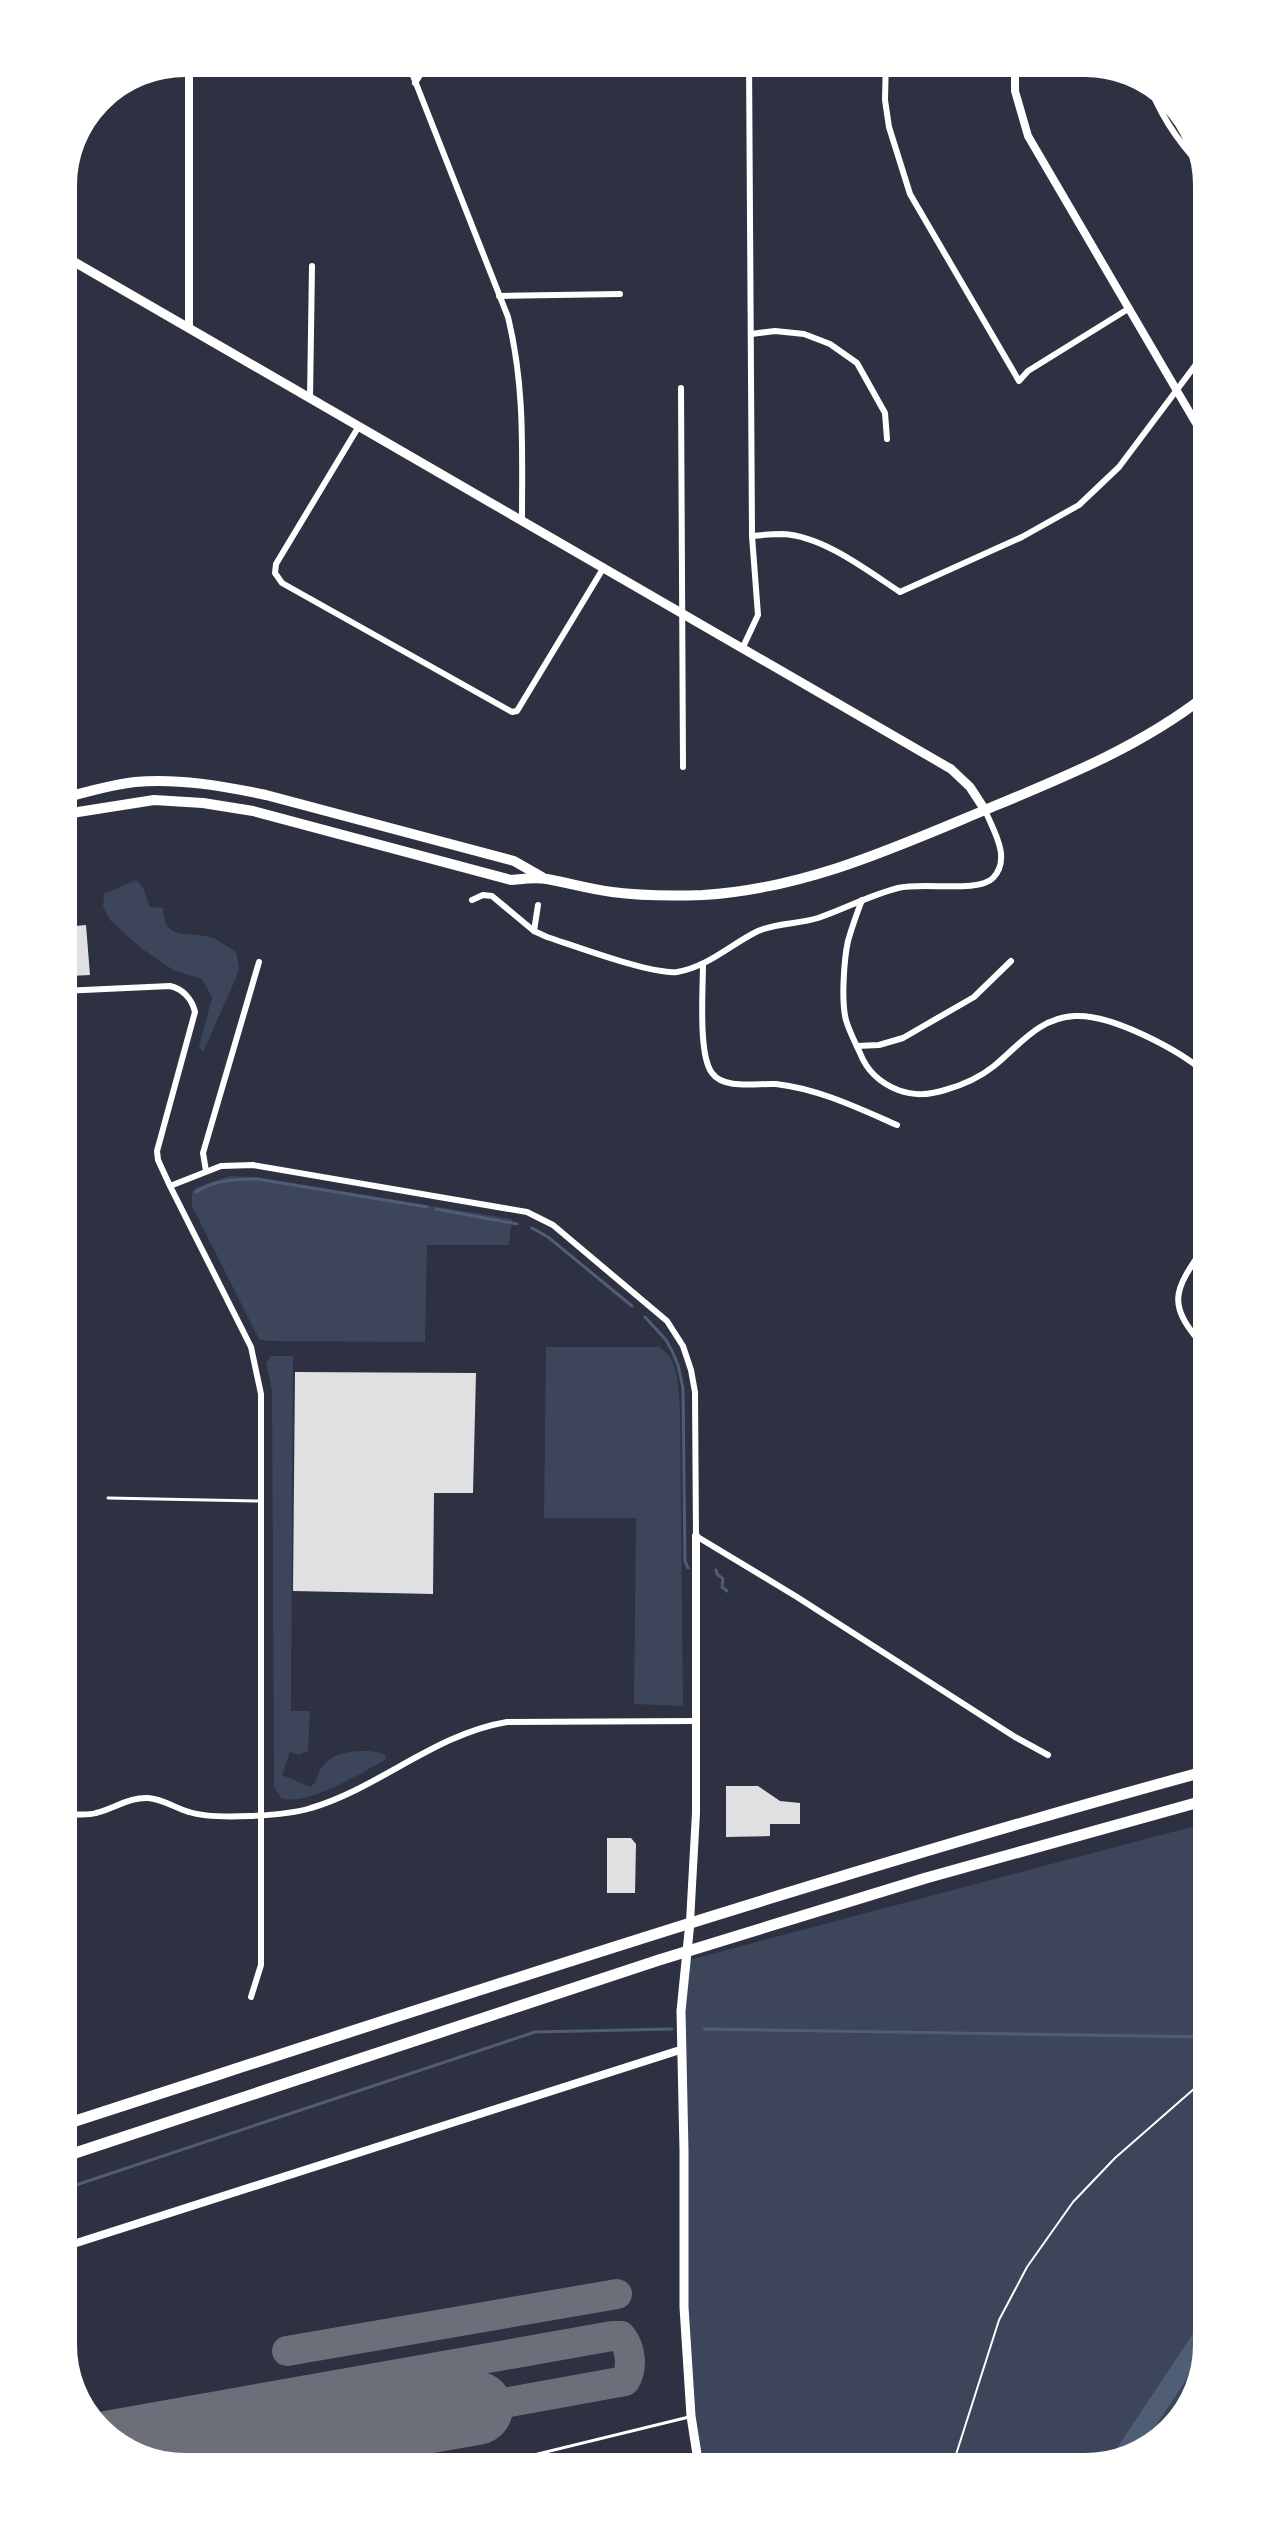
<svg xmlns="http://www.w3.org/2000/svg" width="1270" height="2530" font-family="Inter,sans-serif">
<rect width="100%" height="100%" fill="#2d3142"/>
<!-- green -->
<g fill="#3c4559">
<path d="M 136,880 L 143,888 L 150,907 L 163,908 C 164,940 183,932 206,936 C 216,937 227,947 236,952 L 239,966 L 236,978 L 203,1052 L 199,1047 L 212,997 L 202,979 L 173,970 L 141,948 L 110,920 L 103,907 L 104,894 Z"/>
<polygon points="229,1176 256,1177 512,1219 509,1245 427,1245 425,1342 267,1341 259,1339 192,1206 192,1194 195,1188"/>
<path d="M 546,1347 L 659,1347 C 679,1358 678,1387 680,1408 L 683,1706 L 634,1704 L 636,1518 L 544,1518 Z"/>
<path d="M 271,1356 L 293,1356 L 291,1711 L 310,1711 L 308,1751 L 299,1755 L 290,1752 L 282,1775 L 311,1787 C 316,1782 317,1776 320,1770 C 329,1755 344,1752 360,1751 C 370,1751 378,1751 386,1756 L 385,1760 C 361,1773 307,1807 281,1798 L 274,1787 L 272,1390 L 266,1363 Z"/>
<polygon points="1210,1822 1212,2346 1190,2416 1133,2463 699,2467 684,2307 685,1961"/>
</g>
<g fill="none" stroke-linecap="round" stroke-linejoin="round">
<!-- stream -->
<g stroke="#4f5d75" stroke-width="3">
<path d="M 196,1192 C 214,1180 235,1179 257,1179 L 427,1207"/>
<polyline points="436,1209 517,1224"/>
<polyline points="532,1228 548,1237 632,1306"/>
<polyline points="645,1317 666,1340 672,1351 678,1365 683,1388 685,1561 688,1568"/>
<polyline points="716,1570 717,1574 723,1579 722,1587 727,1591"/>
<polyline points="704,2029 1211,2037"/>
<polyline points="67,2188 535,2032 672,2029"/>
</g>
<!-- river -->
<polyline stroke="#4f5d75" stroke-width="20" points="1119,2463 1212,2323"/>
<!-- taxiway -->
<g stroke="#6c6f7a" stroke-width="30">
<polyline points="287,2351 617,2294"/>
<path d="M 271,2397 C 258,2405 252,2430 269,2438 C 272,2440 280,2440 283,2441"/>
<path d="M 414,2417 C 436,2403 428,2395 433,2375 L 442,2367"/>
<path d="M 94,2428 L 612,2336 L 621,2336 C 631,2348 633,2368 625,2381 L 476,2408"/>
</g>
<!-- runway -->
<polyline stroke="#6c6f7a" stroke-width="74" points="155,2464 476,2408"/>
</g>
<!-- building -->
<g fill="#e0e0e3">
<polygon points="86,925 90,975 69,976 69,964 76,963 65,963 65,935 75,935 75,926"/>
<rect x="63" y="1331" width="14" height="60"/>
<polygon points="295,1372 476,1373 473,1493 434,1493 433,1594 293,1591"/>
<polygon points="726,1786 758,1786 780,1801 800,1803 800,1824 770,1824 770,1836 726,1837"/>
<polygon points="607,1838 631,1838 636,1844 635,1893 607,1893"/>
</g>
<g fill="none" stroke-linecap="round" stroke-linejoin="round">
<!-- path -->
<polyline stroke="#fff" stroke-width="2" points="953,2464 999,2320 1027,2267 1073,2202 1115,2158 1211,2074"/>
<!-- service -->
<g stroke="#fff" stroke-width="3">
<polyline points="108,1498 260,1501"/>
<polyline points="487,2469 497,2464 689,2417"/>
</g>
<!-- minor -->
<g stroke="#fff" stroke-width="6">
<path d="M 406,58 L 508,317 C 525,387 522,449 522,520"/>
<polyline points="886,58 885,100 889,127 910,194 1019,381 1028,371 1128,309"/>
<path d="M 1147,78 C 1158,113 1178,142 1203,168"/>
<polyline points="415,83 431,58"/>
<polyline points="499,296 620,294"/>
<polyline points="751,334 775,331 804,334 830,344 857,363 885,413 887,439"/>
<polyline points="681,388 683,767"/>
<polyline points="310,398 312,266"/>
<polyline points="359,426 276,564 275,573 282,583 512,712 517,711 604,567"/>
<path d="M 752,536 C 762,535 773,534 783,534 C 823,536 868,571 900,592 L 1022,537 L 1079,505 L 1119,467 L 1203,355"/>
<polyline points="743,647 758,615 752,536 749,58"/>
<path d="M 472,900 L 483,895 L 492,896 L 534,931 L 547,937 C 575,946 652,975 677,972 C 708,967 731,944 758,931 C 776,923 799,924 818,918 C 845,909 870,895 898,888 C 922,882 979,893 993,878 C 1012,858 993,830 985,810"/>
<path d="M 862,900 C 857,913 852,927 848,941 C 844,959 841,1002 846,1020 C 849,1031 855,1042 860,1053 C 867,1071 880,1083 898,1090 C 915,1096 928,1095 945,1090 C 963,1085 979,1078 994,1066 C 1020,1045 1038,1018 1075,1016 C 1112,1014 1179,1050 1207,1074"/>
<polyline points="534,931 538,905"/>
<path d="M 703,964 C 703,989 698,1055 712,1073 C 724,1090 757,1083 776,1084 C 819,1089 858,1108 897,1125"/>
<path d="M 62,991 L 170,986 C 183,989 192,999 195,1012 L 157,1151 L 158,1160 L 170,1186 L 251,1347 L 261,1394 L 261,1965 L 251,1997"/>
<polyline points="857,1046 879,1045 903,1038 974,997 1011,961"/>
<polyline points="206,1171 203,1153 259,962"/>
<polyline points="170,1186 221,1166 253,1165 527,1212 553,1225 667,1321 683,1346 691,1370 695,1392 696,1536 797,1597 1015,1737 1048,1755"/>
<path d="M 1207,1243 C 1173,1292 1164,1303 1208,1351"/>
<path d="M 65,1814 C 75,1814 86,1816 96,1813 C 113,1809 130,1797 148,1798 C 163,1799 175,1808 189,1812 C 213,1820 286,1816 311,1808 C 379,1788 435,1734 507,1722 L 697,1721"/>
</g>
<!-- tertiary -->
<g stroke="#fff" stroke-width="8">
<polyline points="189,58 189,328"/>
<polyline points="1015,58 1015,91 1028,136 1204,437"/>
<polyline points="690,1922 696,1813 696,1536"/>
<polyline points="67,2246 680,2050"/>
</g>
<!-- secondary -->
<g stroke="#fff" stroke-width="9">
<polyline points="59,253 951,769 970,787 985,810"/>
<polyline points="690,1922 681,2011 684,2151 684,2307 691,2416 699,2467"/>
</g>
<!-- primary -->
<g stroke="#fff" stroke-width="10">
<path d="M 61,799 C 85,792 110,785 135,782 C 178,778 223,786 266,795 L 514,861 L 542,877"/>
<path d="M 61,817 L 78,812 L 154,800 L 203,803 L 253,811 L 511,880 C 522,879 535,877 547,879 C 569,883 590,889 612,892 C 642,896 673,896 703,895 C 804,889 894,848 985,810 C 1062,778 1140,747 1205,696"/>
</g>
<!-- trunk -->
<g stroke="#fff" stroke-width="11">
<path d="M 66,2124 C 446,2001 824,1875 1210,1770"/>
<polyline points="66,2156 659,1960 926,1878 1210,1799"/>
</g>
</g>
<!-- crop -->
<path d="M0 0H1270V2530H0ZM185 72H1085A113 113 0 0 1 1198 185V2345A113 113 0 0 1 1085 2458H185A113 113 0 0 1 72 2345V185A113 113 0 0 1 185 72Z" fill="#fff" fill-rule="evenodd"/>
<path fill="none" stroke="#fff" stroke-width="10" d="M185 72H1085A113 113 0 0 1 1198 185V2345A113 113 0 0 1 1085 2458H185A113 113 0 0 1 72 2345V185A113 113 0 0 1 185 72Z"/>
</svg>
